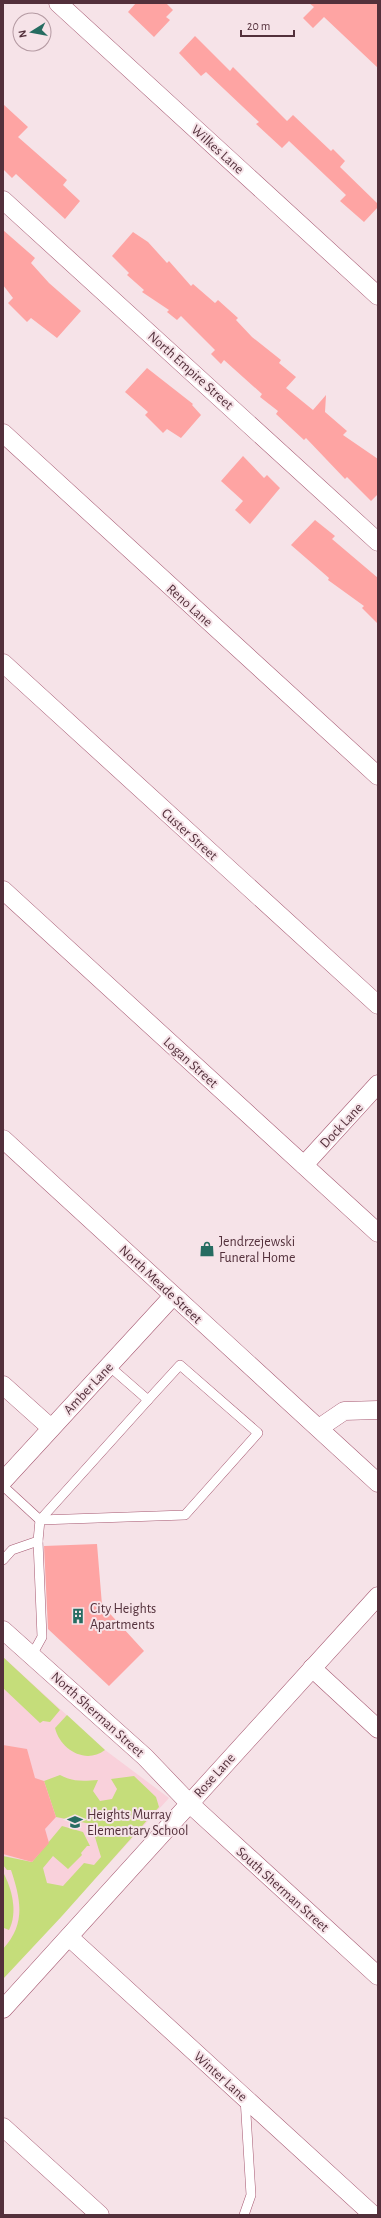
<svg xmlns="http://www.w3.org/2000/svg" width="381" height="2218" font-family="'Alegreya Sans',sans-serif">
<rect width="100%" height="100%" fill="#f6e3e8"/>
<!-- built -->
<polygon fill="#f9d1db" points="3,1657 105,1750 169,1798 3,1979"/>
<!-- green -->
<g fill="#c5dd7a">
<polygon points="3,1657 60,1710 50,1722 43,1721 40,1723 3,1688"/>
<path d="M 67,1715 L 105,1750 C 85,1765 60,1749 55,1728 Z"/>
<path d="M 60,1775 C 73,1782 83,1781 98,1780 L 93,1791 L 100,1801 L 112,1799 L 117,1789 L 111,1779 L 134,1776 L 156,1797 L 159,1807 L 62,1916 L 3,1979 L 3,1949 C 26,1924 21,1900 11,1870 L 7,1870 L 3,1865 L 3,1856 L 32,1862 L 62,1826 L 83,1832 L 90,1846 L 87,1846 L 81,1853 L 82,1855 L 68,1869 L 53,1856 L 43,1868 L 47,1883 L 63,1886 L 84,1863 L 94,1865 L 101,1857 L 91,1824 L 56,1817 L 44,1781 Z"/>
<path d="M 3,1872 C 12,1889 18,1912 9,1930 L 4,1928 L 3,1923 Z"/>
</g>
<!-- building -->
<g fill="#fea4a3">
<polygon points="136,3 166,3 173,10 166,17 170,20 154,37 128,12"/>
<polygon points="309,3 378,3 378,68 324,17 313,28 303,18 314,7"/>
<polygon points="195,36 230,71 233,67 287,121 293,115 331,151 333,149 345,161 340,167 378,204 378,207 364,222 340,201 346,195 289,141 282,148 256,124 259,122 206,72 201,76 179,53"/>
<polygon points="3,104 28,127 18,137 67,180 63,185 80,201 65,219 16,174 12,178 3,169"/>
<polygon points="3,230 35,258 31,263 49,283 81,311 57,338 31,318 27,322 8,303 13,298 3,285"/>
<polygon points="133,232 148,242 167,263 169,261 191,286 193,284 215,303 218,300 238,318 236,320 252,337 281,360 279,363 296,377 286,388 313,410 326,395 325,412 347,431 343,435 378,459 378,494 371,501 347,477 345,479 306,438 304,440 276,414 278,411 260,397 262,394 224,360 221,364 211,354 215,350 181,316 177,320 167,312 169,310 142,292 144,290 127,275 129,273 112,256"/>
<polygon points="147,368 193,404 192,405 201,415 181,438 167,429 163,433 145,415 148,412 125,392"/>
<polygon points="243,456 264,478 267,475 280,488 250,524 235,510 243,501 221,481"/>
<polygon points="315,520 335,536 332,539 378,578 378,624 362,608 364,606 328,580 329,578 291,545"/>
<polygon points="97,1544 102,1605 144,1651 109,1686 48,1629 44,1546"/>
<polygon points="3,1745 27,1749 35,1778 44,1781 56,1817 45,1829 49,1843 32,1862 3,1854"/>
</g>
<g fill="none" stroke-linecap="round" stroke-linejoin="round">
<!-- service casing -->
<g stroke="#a65871" stroke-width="10">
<g id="service">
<polyline points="3,1486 40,1520 185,1515 258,1433 180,1365 148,1400 109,1366"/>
<polyline points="3,1560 12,1550 38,1541"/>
<polyline points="32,1655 42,1637 38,1541 40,1520 148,1400"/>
<polyline points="244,2215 251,2195 245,2098"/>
</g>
</g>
<!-- minor casing -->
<g stroke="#a65871" stroke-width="19">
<g id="minor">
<polyline points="58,3 378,296"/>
<polyline points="3,200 378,542"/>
<polyline points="3,433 378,776"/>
<polyline points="3,663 378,1005"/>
<polyline points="3,890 378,1233"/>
<polyline points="3,1139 378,1483"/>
<polyline points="304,1165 378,1084"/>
<polyline points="3,1385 51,1428"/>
<polyline points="319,1428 344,1411 378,1410"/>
<polyline points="3,1481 173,1296"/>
<polyline points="3,1630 145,1757 189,1803 378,1976"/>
<polyline points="312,1668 378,1729"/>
<polyline points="69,1937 373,2215"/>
<polyline points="3,2009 378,1596"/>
<polyline points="3,2127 100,2215"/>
</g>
</g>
<!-- service -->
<use href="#service" stroke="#fff" stroke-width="9"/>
<!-- minor -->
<use href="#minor" stroke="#fff" stroke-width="18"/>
</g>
<!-- icons -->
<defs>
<g id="shop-bare" transform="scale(1.2)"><path d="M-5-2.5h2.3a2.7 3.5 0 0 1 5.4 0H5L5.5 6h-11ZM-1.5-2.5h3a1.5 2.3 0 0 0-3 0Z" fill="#266c61" stroke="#f6e3e8" stroke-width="2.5" paint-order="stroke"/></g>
<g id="building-bare" transform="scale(1.2)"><path d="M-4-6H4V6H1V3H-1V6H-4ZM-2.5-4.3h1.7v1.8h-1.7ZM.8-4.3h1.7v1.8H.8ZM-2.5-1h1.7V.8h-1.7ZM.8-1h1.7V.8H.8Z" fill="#266c61" stroke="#f6e3e8" stroke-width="2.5" paint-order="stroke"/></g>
<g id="school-bare" transform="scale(1.2)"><path d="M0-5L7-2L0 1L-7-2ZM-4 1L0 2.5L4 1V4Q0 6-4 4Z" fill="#266c61" stroke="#f6e3e8" stroke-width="2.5" paint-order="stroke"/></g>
</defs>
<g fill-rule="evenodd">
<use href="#shop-bare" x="207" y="1249"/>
<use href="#building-bare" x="78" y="1616"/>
<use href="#school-bare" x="75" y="1822"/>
</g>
<g text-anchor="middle" stroke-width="4" stroke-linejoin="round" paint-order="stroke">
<!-- street labels -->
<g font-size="14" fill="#53303b" stroke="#f6e3e8">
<text transform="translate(218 149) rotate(42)" y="5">Wilkes Lane</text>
<text transform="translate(191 370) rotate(42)" y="5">North Empire Street</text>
<text transform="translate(190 605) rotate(42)" y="5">Reno Lane</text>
<text transform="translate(190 834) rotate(42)" y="5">Custer Street</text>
<text transform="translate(191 1062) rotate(42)" y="5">Logan Street</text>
<text transform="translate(341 1125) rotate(-47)" y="5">Dock Lane</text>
<text transform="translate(161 1284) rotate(43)" y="5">North Meade Street</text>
<text transform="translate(88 1388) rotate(-47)" y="5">Amber Lane</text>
<text transform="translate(98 1714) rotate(42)" y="5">North Sherman Street</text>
<text transform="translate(214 1775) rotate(-48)" y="5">Rose Lane</text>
<text transform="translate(283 1889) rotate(42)" y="5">South Sherman Street</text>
<text transform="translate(221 2076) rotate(42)" y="5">Winter Lane</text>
</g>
<!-- poi labels -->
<g font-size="14" fill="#53303b" stroke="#f6e3e8" text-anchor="start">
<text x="219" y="1246">Jendrzejewski<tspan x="219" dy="16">Funeral Home</tspan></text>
<text x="90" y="1613">City Heights<tspan x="90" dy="16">Apartments</tspan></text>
<text x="87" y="1819">Heights Murray<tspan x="87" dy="16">Elementary School</tspan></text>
</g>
</g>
<!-- border -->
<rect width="381" height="2218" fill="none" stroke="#53303b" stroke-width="8"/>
<!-- north arrow -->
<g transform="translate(32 32) rotate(259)"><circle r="19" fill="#f6e3e8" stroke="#b59ba3"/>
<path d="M0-3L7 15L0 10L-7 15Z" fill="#266c61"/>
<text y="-6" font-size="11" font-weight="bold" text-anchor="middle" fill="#53303b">N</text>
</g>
<!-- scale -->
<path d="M241 30v6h53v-6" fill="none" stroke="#53303b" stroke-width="2"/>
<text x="247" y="30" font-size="12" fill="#53303b" stroke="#f6e3e8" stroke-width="3" paint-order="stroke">20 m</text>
</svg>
